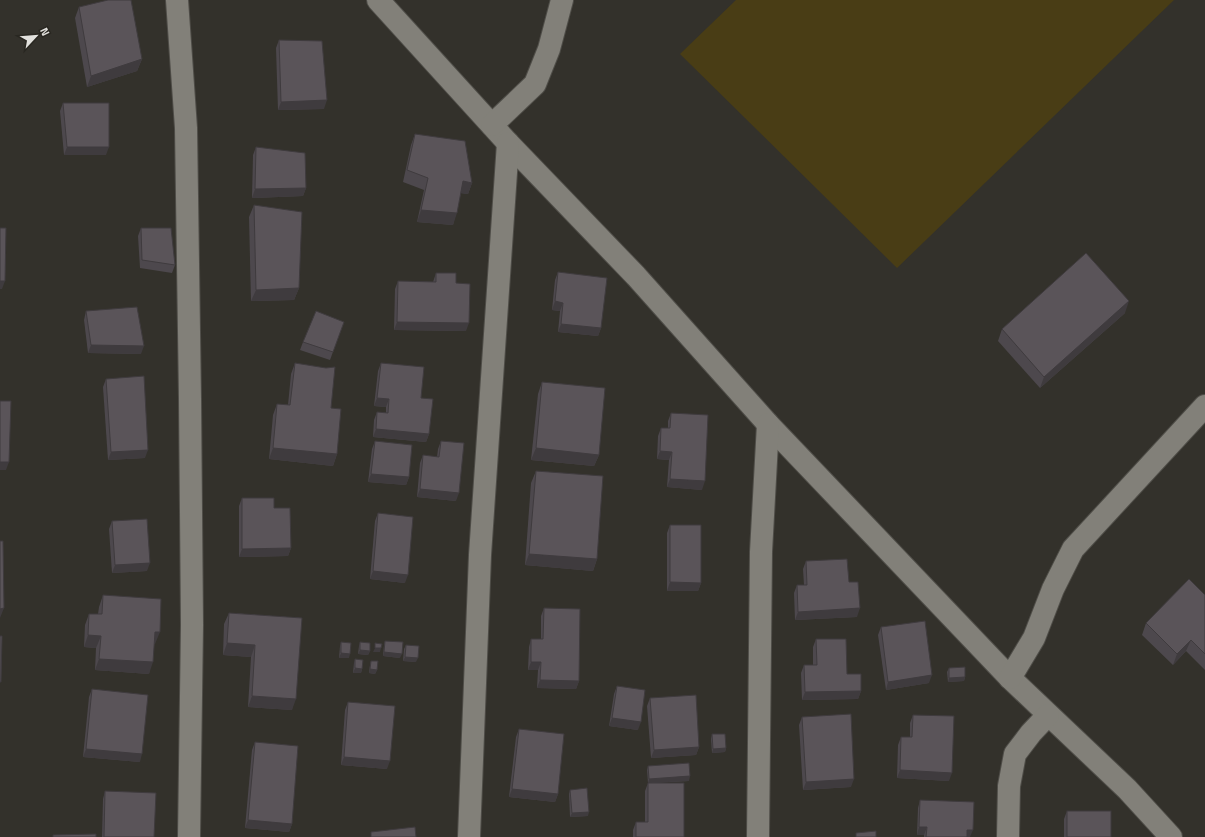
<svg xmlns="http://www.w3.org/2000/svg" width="1205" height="837" font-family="'Titillium Web',sans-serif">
<rect width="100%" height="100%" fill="#33312b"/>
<!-- green -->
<polygon fill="#493d15" points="736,0 1174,0 897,268 680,54"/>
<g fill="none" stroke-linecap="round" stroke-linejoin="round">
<!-- minor casing -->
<g stroke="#4f4d48" stroke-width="24">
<g id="minor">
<polyline points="177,0 186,128 190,399 192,625 189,837"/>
<polyline points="378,0 508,143 636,276 768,424 1010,678 1127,789 1171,837"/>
<polyline points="492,125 535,84 549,49 562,0"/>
<polyline points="1010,678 1034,638 1053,589 1073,549 1205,406"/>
<polyline points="469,837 480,555 508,143"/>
<polyline points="758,837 761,552 768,424"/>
<polyline points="1008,837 1009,786 1015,754 1031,733 1048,715"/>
</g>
</g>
<!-- minor -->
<use href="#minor" stroke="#828079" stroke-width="22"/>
</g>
<!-- wall -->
<g fill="#4d484d">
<polygon points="79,7 142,59 137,71 87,87 75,18"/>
<polygon points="279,40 324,109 278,110 276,48"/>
<polygon points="63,103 106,155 64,155 60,111"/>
<polygon points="415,134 472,183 468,194 461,193 453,225 417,222 424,190 403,182 411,145"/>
<polygon points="256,147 306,188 303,196 252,198 253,155"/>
<polygon points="254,205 299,288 294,300 251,301 249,217"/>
<polygon points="141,228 175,265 172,273 140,268 138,236"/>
<polygon points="558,272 601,328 598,336 558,332 560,311 552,310 555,280"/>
<polygon points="436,273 456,283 466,331 394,330 395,289 398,281 433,282"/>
<polygon points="86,311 141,354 88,353 84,320"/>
<polygon points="1125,313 1040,388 998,341 1002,329"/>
<polygon points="344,322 330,360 300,350 303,342"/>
<polygon points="295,363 331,408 337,454 333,466 269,459 273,415 277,404 288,405 291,374"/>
<polygon points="381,363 421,398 429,434 426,442 373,437 374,420 377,412 386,413 386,407 374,406 378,371"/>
<polygon points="106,379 145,458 108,460 103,387"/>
<polygon points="542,382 599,455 594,466 531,460 538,394"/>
<polygon points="671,413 702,490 667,487 669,460 657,459 658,436 661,428 668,428 668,421"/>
<polygon points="375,441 409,477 406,485 368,482 372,449"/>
<polygon points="441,441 456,501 417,497 420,463 423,455 437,457 438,449"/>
<polygon points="536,471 597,559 593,571 525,565 531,483"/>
<polygon points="242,498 274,508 291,548 288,556 239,557 239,506"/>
<polygon points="378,513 405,583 370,579 375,521"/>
<polygon points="112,521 147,571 112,573 109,529"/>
<polygon points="670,525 701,583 698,591 667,591 667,533"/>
<polygon points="806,561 849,582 857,617 795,620 794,593 797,585 804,585 803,569"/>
<polygon points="103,595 155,644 154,644 149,674 95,670 96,648 84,647 85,625 89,614 98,614 99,607"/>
<polygon points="1205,595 1205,670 1186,651 1173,665 1142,635 1146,623"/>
<polygon points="544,608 579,681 576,689 537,688 538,670 528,670 529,647 531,639 541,639 541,616"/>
<polygon points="229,613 302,618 292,710 248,707 251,657 223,655 224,624"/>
<polygon points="881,627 929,683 886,690 878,635"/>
<polygon points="816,639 861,691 858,699 802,700 801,673 804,665 813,665 813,647"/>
<polygon points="385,641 400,658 383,656 384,645"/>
<polygon points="341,642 349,658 339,658 340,646"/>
<polygon points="360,642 370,651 368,655 358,654 359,646"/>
<polygon points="406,645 416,662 403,661 404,649"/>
<polygon points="355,659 362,669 361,673 353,673 354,663"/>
<polygon points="371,661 377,670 375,674 369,673 370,665"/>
<polygon points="949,668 965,677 964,681 948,682 947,672"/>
<polygon points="617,686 638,730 609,726 614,694"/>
<polygon points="92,689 140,762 83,757 89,697"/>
<polygon points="650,698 699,747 696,755 651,758 647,706"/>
<polygon points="348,702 387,769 341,765 345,710"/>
<polygon points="913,715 949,781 897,778 898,745 901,737 910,737 910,723"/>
<polygon points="802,717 851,787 803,790 799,725"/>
<polygon points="519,729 558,794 555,802 509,797 516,737"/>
<polygon points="712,734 726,748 725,752 712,753 711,739"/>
<polygon points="255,742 292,824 289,832 245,828 252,750"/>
<polygon points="648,766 689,781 653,783 684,837 633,837 633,830 636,822 645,822 645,791 648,783 647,770"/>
<polygon points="570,790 588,816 570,817 569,794"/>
<polygon points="105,791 154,837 102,837 103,799"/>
<polygon points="920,800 970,837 924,837 924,835 917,835 918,808"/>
<polygon points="1067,811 1111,837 1064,837 1064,819"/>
</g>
<!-- shaded-wall -->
<g fill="#3f3b3e">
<polygon points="142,59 137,71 87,87 91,76"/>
<polygon points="327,100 324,109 278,110 281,102"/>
<polygon points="67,147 109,147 106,155 64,155"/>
<polygon points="463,181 472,183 468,194 459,193"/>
<polygon points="306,188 303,196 252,198 255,189"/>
<polygon points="421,210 457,213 453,225 417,222"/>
<polygon points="0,281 5,281 2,289 0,289"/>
<polygon points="299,288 294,300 251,301 256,290"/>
<polygon points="555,301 563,303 560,311 552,310"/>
<polygon points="1129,301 1125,313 1040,388 1044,377"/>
<polygon points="397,322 469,323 466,331 394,330"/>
<polygon points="561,324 601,328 598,336 558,332"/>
<polygon points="91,345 144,346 141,354 88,353"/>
<polygon points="377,398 389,399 386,407 374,406"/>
<polygon points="376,429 429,434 426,442 373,437"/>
<polygon points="273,448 337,454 333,466 269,459"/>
<polygon points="536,448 599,455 594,466 531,460"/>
<polygon points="148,450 145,458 108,460 111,452"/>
<polygon points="660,451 672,452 669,460 657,459"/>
<polygon points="0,462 9,462 6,470 0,470"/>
<polygon points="371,474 409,477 406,485 368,482"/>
<polygon points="670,479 705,481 702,490 667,487"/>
<polygon points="420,489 459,493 456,501 417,497"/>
<polygon points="291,548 288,556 239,557 242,549"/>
<polygon points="529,554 597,559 593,571 525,565"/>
<polygon points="150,563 147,571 112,573 115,565"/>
<polygon points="373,571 408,575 405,583 370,579"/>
<polygon points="670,582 701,583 698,591 667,591"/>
<polygon points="4,608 0,618 0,609"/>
<polygon points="860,608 857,617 795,620 798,612"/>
<polygon points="155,632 160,632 155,644 151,644"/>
<polygon points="88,635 101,636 96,648 84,647"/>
<polygon points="1191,640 1186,651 1173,665 1177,654"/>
<polygon points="227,643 255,645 251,657 223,655"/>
<polygon points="375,648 381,648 380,652 373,652"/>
<polygon points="360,650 370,651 368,655 358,654"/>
<polygon points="384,652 402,654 400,658 383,656"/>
<polygon points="341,653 350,654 349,658 339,658"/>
<polygon points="405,657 418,658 416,662 403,661"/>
<polygon points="99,659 153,662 149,674 95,670"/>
<polygon points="531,662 541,662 538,670 528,670"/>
<polygon points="355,668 362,669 361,673 353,673"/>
<polygon points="370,669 377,670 375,674 369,673"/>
<polygon points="932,675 929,683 886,690 888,682"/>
<polygon points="965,677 964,681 948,682 949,678"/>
<polygon points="540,680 579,681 576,689 537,688"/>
<polygon points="861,691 858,699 802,700 805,692"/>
<polygon points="252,696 296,699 292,710 248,707"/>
<polygon points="612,718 641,722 638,730 609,726"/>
<polygon points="699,747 696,755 651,758 654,750"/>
<polygon points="726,748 725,752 712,753 713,749"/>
<polygon points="86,749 142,754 140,762 83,757"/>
<polygon points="344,757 390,761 387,769 341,765"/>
<polygon points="900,770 952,773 949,781 897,778"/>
<polygon points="690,776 689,781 648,783 649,779"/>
<polygon points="854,779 851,787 803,790 806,782"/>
<polygon points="512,789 558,794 555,802 509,797"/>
<polygon points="589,812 588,816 570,817 572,813"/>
<polygon points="248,820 292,824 289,832 245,828"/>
<polygon points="919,827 927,827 924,835 917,835"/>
<polygon points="967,830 973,830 970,837 964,837"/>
</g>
<!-- building -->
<g fill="#5a5459" stroke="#3f3b3e">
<polygon points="108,0 131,0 142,59 91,76 79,7"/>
<polygon points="279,40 322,41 327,100 281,102"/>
<polygon points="63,103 109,103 109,147 67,147"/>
<polygon points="415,134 465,141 472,183 463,181 457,213 421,210 428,178 407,170"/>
<polygon points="256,147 305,153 306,188 255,189"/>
<polygon points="254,205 302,212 299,288 256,290"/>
<polygon points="0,228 6,228 5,281 0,281"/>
<polygon points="141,228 171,228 175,265 142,260"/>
<polygon points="1086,253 1129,301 1044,377 1002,329"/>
<polygon points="558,272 607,278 601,328 561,324 563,303 555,301"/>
<polygon points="436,273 456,273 456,283 470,284 469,323 397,322 398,281 436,282"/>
<polygon points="137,307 144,346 91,345 86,311"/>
<polygon points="316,311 344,322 333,352 303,342"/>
<polygon points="295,363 326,368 335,367 331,408 341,409 337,454 273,448 277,404 290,405"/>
<polygon points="381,363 424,367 421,398 433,399 429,434 376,429 377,412 388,413 389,399 377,398"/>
<polygon points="144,376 148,450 111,452 106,379"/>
<polygon points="542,382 605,388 599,455 536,448"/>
<polygon points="0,401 11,401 9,462 0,462"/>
<polygon points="671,413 708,415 705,481 670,479 672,452 660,451 661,428 670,428"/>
<polygon points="375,441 412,445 409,477 371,474"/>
<polygon points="441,441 464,443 459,493 420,489 423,455 439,457"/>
<polygon points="536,471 603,476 597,559 529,554"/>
<polygon points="242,498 274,498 274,508 290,508 291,548 242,549"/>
<polygon points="378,513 413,517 408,575 373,571"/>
<polygon points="147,519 150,563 115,565 112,521"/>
<polygon points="670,525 701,525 701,583 670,582"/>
<polygon points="0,541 3,541 4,608 0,609"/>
<polygon points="847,559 849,582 858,582 860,608 798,612 797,585 807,585 806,561"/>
<polygon points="1189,579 1205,595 1205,654 1191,640 1177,654 1146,623"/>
<polygon points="103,595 161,599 160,632 155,632 153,662 99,659 101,636 88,635 89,614 102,614"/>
<polygon points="544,608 580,609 579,681 540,680 541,662 531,662 531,639 543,639"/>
<polygon points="229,613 302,618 296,699 252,696 255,645 227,643"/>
<polygon points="925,621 932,675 888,682 881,627"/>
<polygon points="0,636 2,636 1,682 0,682"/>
<polygon points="816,639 846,639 847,674 861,674 861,691 805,692 804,665 817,665"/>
<polygon points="385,641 403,642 402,654 384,652"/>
<polygon points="341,642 351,643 350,654 341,653"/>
<polygon points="360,642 370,643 370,651 360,650"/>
<polygon points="375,643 382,644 381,648 375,648"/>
<polygon points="406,645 419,646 418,658 405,657"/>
<polygon points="355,659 363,660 362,669 355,668"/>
<polygon points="371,661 378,661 377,670 370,669"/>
<polygon points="965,667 965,677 949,678 949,668"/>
<polygon points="617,686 645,690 641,722 612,718"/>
<polygon points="92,689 148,695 142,754 86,749"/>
<polygon points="696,695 699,747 654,750 650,698"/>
<polygon points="348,702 395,706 390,761 344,757"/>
<polygon points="851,714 854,779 806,782 802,717"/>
<polygon points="913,715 954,716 952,773 900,770 901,737 912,737"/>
<polygon points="519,729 564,734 558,794 512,789"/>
<polygon points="712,734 725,734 726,748 713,749"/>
<polygon points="255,742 298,746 292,824 248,820"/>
<polygon points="689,763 690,776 649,779 648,766"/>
<polygon points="648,783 684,783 684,837 636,837 636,822 648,822"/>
<polygon points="587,788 589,812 572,813 570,790"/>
<polygon points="105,791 156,793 154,837 104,837"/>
<polygon points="920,800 974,802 973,830 967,830 967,837 926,837 927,827 919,827"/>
<rect x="1067" y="811" width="44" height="26"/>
<polygon points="415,827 416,837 371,837 371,832"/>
<polygon points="876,831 876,837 856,837 856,833"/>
<polygon points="96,834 96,837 53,837 53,835"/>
</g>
<!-- north arrow -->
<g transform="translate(36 36) rotate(64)" stroke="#292721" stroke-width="3" paint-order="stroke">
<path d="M0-3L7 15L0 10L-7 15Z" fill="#e2e1dd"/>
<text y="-6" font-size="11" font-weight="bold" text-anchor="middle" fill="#e2e1dd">N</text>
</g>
</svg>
